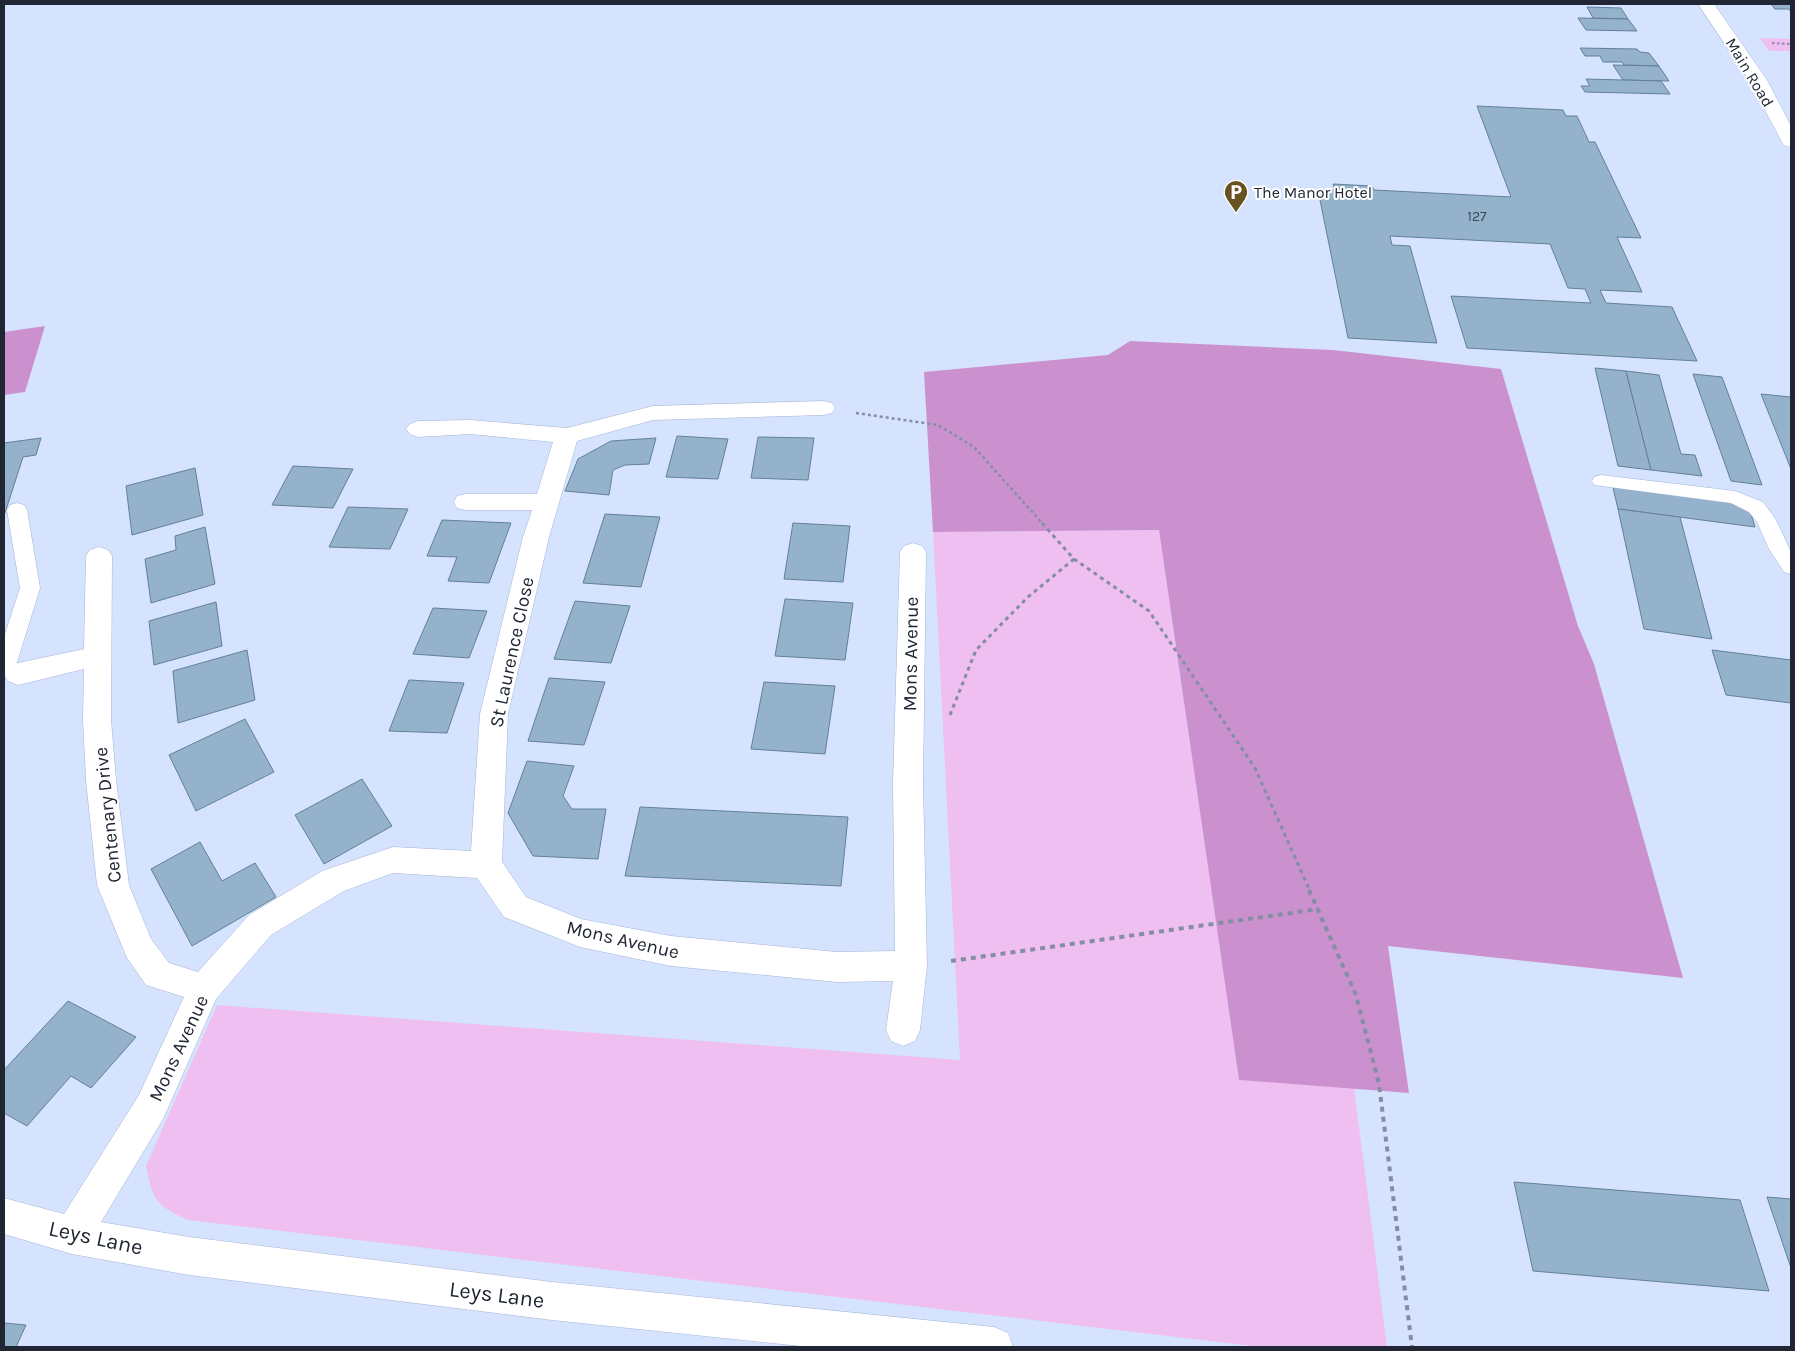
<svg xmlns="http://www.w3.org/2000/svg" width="1795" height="1351" font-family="Karla,sans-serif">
<rect width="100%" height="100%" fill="#d5e3fe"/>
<!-- green -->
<g fill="#efbff2">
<polygon points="1760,38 1791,39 1791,51 1769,51"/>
<path d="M 1159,530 L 1239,1080 L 1354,1087 L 1387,1347 L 1261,1347 L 188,1220 C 155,1205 153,1200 146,1166 L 217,1005 L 960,1060 L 933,532 Z"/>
</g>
<!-- forest -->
<g fill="#cb91cf">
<polygon points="45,326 25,392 4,395 4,332"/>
<polygon points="1130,341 1333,350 1501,369 1578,626 1594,664 1683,978 1388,946 1409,1093 1239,1080 1159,530 933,532 924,372 1108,355"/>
</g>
<!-- building -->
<g fill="#94b2cc" stroke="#638098">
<polygon points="1771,4 1791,4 1791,12 1789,9 1775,9"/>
<polygon points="1587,7 1621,8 1628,19 1593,18"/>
<polygon points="1578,18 1628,19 1637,31 1586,30"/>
<polygon points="1580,48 1637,49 1640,52 1649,53 1659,66 1624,65 1622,62 1603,62 1600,56 1585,56"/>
<polygon points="1613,65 1659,66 1669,81 1623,80"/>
<polygon points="1586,79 1661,81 1670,94 1585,92 1581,86 1590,86"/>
<polygon points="1477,106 1563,110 1566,116 1577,116 1589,142 1595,142 1641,238 1617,237 1642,292 1600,290 1606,303 1672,307 1697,361 1467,348 1451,296 1591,303 1585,289 1568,288 1550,244 1390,236 1392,245 1410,246 1437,343 1348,338 1318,190 1335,190 1333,184 1372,186 1374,190 1511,197"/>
<polygon points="1595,368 1626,371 1651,470 1618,466"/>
<polygon points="1626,371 1659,375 1681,454 1695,455 1702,476 1651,470"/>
<polygon points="1693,374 1722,377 1762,485 1731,481"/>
<polygon points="1761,394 1791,397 1791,469"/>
<polygon points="677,436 728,439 718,479 666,477"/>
<polygon points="758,437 814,438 808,480 751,478"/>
<polygon points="41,438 36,455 23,457 4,516 4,443"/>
<polygon points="656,438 649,464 625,465 613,470 609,495 565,491 578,459 611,441"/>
<polygon points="293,466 353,469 333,508 272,505"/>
<polygon points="195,468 203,515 132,535 126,486"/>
<polygon points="1611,479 1748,504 1755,527 1618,509"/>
<polygon points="348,507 408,509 390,549 329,547"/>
<polygon points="1618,509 1680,517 1712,639 1644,629"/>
<polygon points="605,514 660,517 641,587 583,583"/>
<polygon points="442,520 511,523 489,583 448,581 457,557 427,556"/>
<polygon points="793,523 850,526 843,582 784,579"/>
<polygon points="205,527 215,584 151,603 145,559 176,550 175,536"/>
<polygon points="785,599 853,603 845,660 775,656"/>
<polygon points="575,601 630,606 611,663 554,659"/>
<polygon points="216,602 222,646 154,665 149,621"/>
<polygon points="433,608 487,611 469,658 413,654"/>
<polygon points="247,650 255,700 178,723 173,671"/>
<polygon points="1712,650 1791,660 1791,703 1726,695"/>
<polygon points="549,678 605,682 584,745 528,741"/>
<polygon points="409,680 464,683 447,733 389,731"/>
<polygon points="764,682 835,686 825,754 751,749"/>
<polygon points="245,719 274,772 196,811 169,755"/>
<polygon points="527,761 574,766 563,796 572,809 606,809 598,859 533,856 508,813"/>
<polygon points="362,779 392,826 324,864 295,815"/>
<polygon points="640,807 848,817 841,886 625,876"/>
<polygon points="200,842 222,881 255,863 276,897 192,946 151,869"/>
<polygon points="68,1001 136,1037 91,1088 71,1076 27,1126 4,1113 4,1070"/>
<polygon points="1514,1182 1740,1200 1769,1291 1533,1271"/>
<polygon points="1767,1197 1791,1199 1791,1268"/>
<polygon points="4,1323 26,1325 16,1347 4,1347"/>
</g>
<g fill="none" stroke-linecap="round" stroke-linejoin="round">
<!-- service casing -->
<g stroke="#a5b5d6" stroke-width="1">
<g id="service">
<polygon points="1601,475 1735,491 1763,502 1776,520 1791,552 1791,574 1784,572 1769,549 1757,522 1749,512 1731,503 1594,485 1592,481 1594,477"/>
<polygon points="17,503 24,505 27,510 40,588 15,669 11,675 4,677 4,637 20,588 7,510 10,505"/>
</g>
</g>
<!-- minor casing -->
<g stroke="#a5b5d6" stroke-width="1">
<polygon id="minor" points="824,401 832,403 835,408 832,413 824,415 653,420 577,441 549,537 508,714 502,862 526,897 581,919 671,936 837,952 895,951 893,783 900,552 904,546 913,543 922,546 926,552 923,783 927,966 920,1030 915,1041 903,1046 891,1041 886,1030 893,981 837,982 671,966 580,947 504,917 477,878 393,873 344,891 271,935 216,999 163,1119 101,1222 189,1237 552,1282 994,1327 1008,1333 1013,1347 810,1347 552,1320 189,1275 72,1254 4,1234 4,1198 64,1214 139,1095 184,997 146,985 127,958 97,885 86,780 83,720 84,669 18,685 8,681 4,674 8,667 18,663 84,649 86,556 90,550 99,547 108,550 112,556 111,720 116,780 129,885 151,939 169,963 198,972 249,915 322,871 393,847 471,851 480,714 523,537 532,510 466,510 457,508 454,502 457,496 466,494 537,494 553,442 470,434 418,437 410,434 406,429 410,424 418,421 470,420 567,428 653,406"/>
</g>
<!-- secondary casing -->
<g stroke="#a5b5d6" stroke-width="1">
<polygon id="secondary" points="1698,4 1714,4 1767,80 1791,126 1791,147 1785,146 1782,142 1749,80"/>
</g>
<!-- path-far3 -->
<polyline stroke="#848ea3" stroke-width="2" stroke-dasharray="2.5 2.5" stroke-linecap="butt" points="1772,43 1791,44"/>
<!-- path-far2 -->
<polyline stroke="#848ea3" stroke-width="2.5" stroke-dasharray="3 3" stroke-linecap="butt" points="856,413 938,425 974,447 1043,524"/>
<!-- path-far1 -->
<g stroke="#848ea3" stroke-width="3" stroke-dasharray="4 4" stroke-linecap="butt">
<polyline points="1042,523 1074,559 1149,611 1255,768 1310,891"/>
<polyline points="950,715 976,650 1028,597 1074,559"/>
</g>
<!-- path -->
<g stroke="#848ea3" stroke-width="4" stroke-dasharray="5 5" stroke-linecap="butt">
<polyline points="1309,890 1356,995 1379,1084 1412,1347"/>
<polyline points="951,961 1319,909"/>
</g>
<!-- service -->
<use href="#service" fill="#fff" fill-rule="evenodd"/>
<!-- minor -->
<use href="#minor" fill="#fff" fill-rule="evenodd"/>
<!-- secondary -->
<use href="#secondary" fill="#fff" fill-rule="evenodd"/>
</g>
<!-- icons -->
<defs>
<g id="parking-pin" transform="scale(1.25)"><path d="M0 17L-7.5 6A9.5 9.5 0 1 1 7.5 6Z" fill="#685221" stroke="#fff"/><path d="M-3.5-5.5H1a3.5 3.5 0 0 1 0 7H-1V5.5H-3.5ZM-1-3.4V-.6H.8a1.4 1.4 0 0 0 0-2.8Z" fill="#fff"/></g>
</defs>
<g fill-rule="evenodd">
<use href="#parking-pin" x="1236" y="192"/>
</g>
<g text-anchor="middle" stroke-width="4" stroke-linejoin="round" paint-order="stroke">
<!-- far-number labels -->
<g font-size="14" fill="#3d4959">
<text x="1477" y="221">127</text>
</g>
<!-- far-street labels -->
<g font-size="16" fill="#202633" stroke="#fff">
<text transform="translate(1750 72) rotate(59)" y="6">Main Road</text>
</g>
<!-- far-poi labels -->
<g font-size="16" fill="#202633" stroke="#fff" text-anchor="start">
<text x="1254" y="198">The Manor Hotel</text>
</g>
<!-- street labels -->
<g font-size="19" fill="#202633" stroke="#fff">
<text transform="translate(511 652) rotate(-78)" y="7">St Laurence Close</text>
<text transform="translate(910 654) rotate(-89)" y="7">Mons Avenue</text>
<text transform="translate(107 815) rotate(-96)" y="7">Centenary Drive</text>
<text transform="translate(623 939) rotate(13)" y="7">Mons Avenue</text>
<text transform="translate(178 1048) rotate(-65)" y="7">Mons Avenue</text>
</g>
<!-- near-street labels -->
<g font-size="22" fill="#202633" stroke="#fff">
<text transform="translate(96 1237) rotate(12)" y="8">Leys Lane</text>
<text transform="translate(497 1294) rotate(7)" y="8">Leys Lane</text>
</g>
</g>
<!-- border -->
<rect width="1795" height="1351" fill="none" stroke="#202633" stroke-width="10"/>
</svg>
